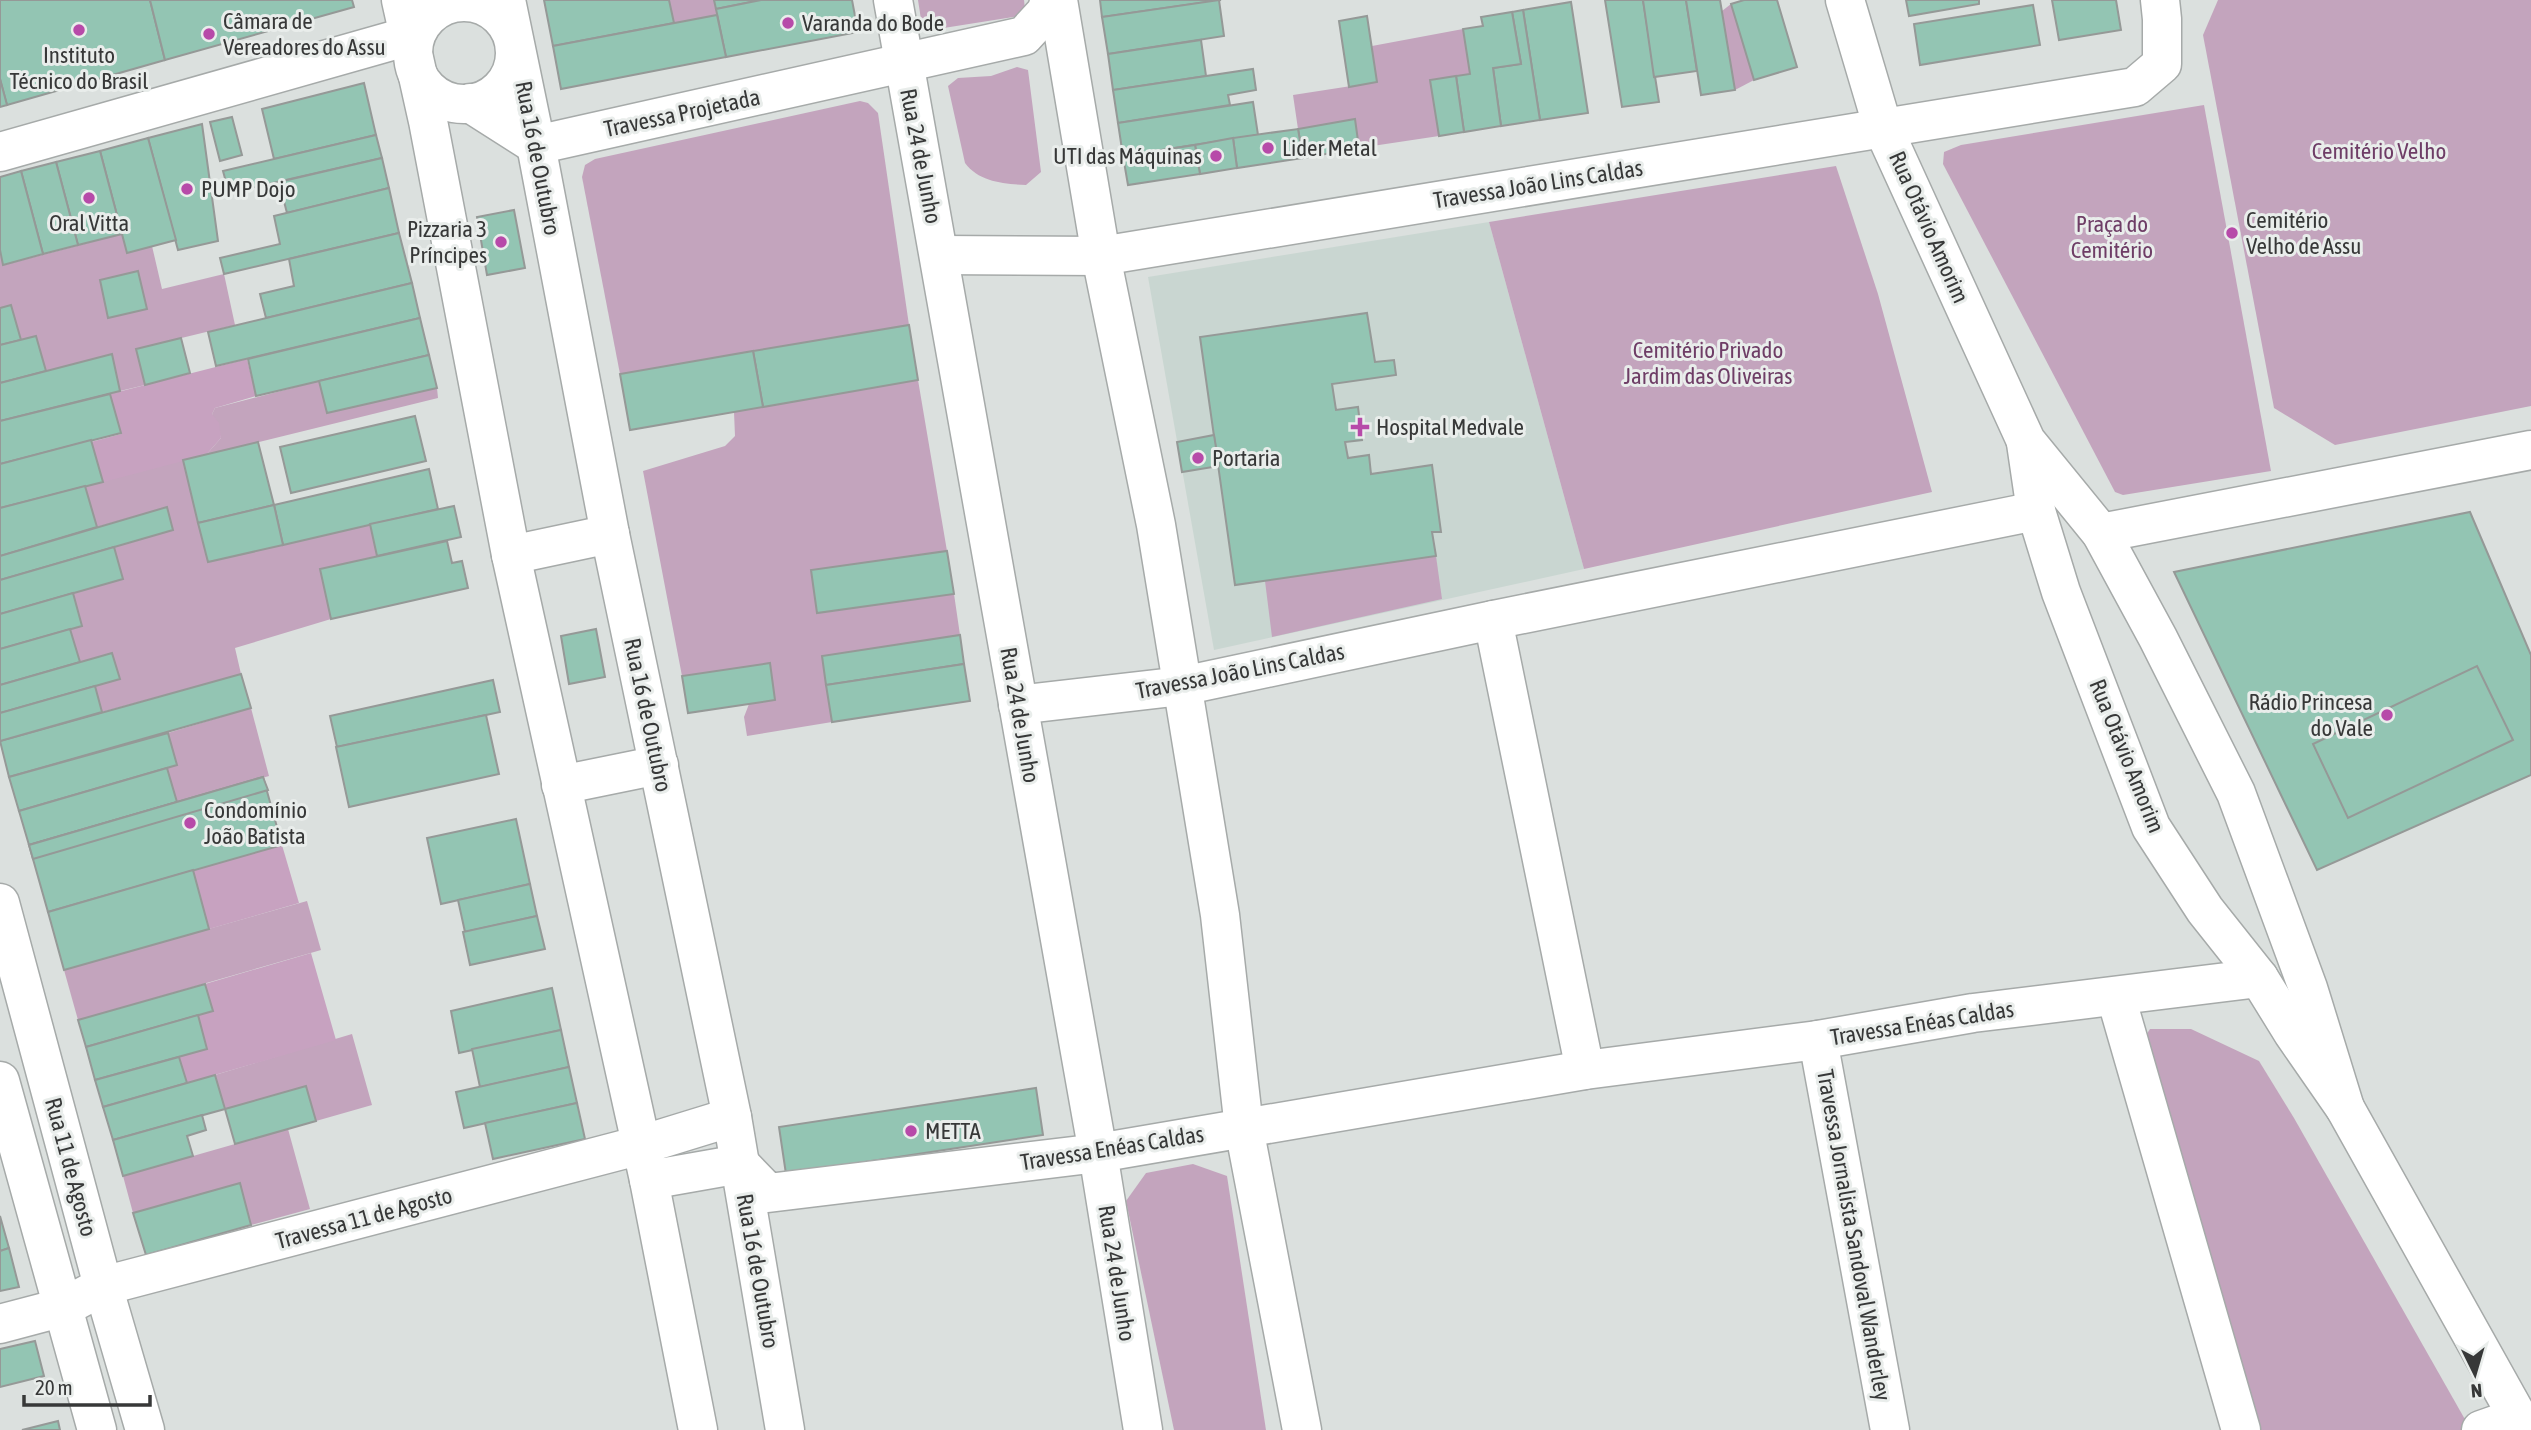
<svg xmlns="http://www.w3.org/2000/svg" width="2531" height="1430" font-family="'Asap Condensed',sans-serif">
<rect width="100%" height="100%" fill="#dbe0de"/>
<!-- built -->
<polygon fill="#c9d6d1" points="1489,222 1584,569 1214,650 1148,277"/>
<!-- green -->
<g fill="#c3a4bd">
<polygon points="669,0 714,0 717,15 674,23"/>
<polygon points="918,0 1024,0 1025,9 1020,16 931,30 922,26"/>
<polygon points="2218,0 2531,0 2531,406 2335,445 2274,408 2203,35"/>
<polygon points="1731,4 1754,80 1735,90 1722,11"/>
<polygon points="1463,29 1470,74 1430,80 1439,136 1359,148 1354,120 1298,129 1293,95 1377,82 1372,46"/>
<path d="M 1017,67 L 1028,70 L 1041,172 L 1026,185 C 1004,184 979,182 965,163 L 948,86 L 958,78 L 991,76 Z"/>
<polygon points="860,101 868,103 878,113 909,325 620,374 582,177 585,165 595,159"/>
<polygon points="2204,105 2271,471 2123,495 2115,492 1943,164 1944,152 1961,145"/>
<polygon points="1836,166 1878,294 1932,492 1584,569 1489,222"/>
<polygon points="122,234 128,253 152,246 162,289 224,274 235,325 136,349 145,385 120,391 111,354 46,371 36,336 21,340 11,305 0,308 0,254 4,265"/>
<polygon points="918,380 947,551 811,570 817,612 954,594 960,635 823,656 832,722 747,736 744,717 749,704 775,700 770,664 682,676 643,471 725,446 735,436 734,412"/>
<polygon points="319,381 327,413 437,388 438,398 206,455 221,438 212,414 215,408"/>
<polygon points="183,460 208,562 370,524 377,556 320,569 331,619 235,648 241,674 102,712 95,686 119,679 112,653 80,662 70,629 82,626 73,593 114,547 173,529 167,507 97,527 85,486"/>
<polygon points="1436,556 1442,599 1272,637 1265,581"/>
<polygon points="251,708 269,776 177,802 167,768 177,764 168,733"/>
<polygon points="307,901 321,950 78,1020 64,970"/>
<polygon points="2150,1029 2191,1029 2259,1061 2294,1118 2471,1430 2250,1430 2132,1057"/>
<polygon points="352,1034 372,1105 316,1121 306,1086 225,1109 215,1075"/>
<polygon points="288,1129 310,1209 251,1225 239,1183 133,1213 123,1176"/>
<polygon points="1193,1164 1227,1176 1266,1430 1174,1430 1126,1201 1146,1173"/>
</g>
<!-- forest -->
<g fill="#c7a2c0">
<polygon points="247,359 256,396 215,408 212,414 219,423 221,438 206,455 103,482 91,442 121,434 110,394"/>
<polygon points="282,845 299,903 209,929 193,870"/>
<polygon points="311,953 336,1040 187,1083 179,1057 207,1048 198,1015 212,1011 205,984"/>
</g>
<!-- building -->
<g fill="#93c5b3" stroke="#959997" stroke-width="2">
<polygon points="0,0 150,0 165,60 7,105 0,79"/>
<polygon points="150,0 352,0 354,7 165,60"/>
<polygon points="544,0 669,0 674,23 553,46"/>
<polygon points="714,0 761,0 716,9"/>
<polygon points="761,0 852,0 858,32 726,57 716,9"/>
<polygon points="1100,0 1221,0 1102,17"/>
<polygon points="1219,0 1224,36 1108,54 1102,17"/>
<polygon points="1605,0 1643,0 1659,102 1622,107"/>
<polygon points="1643,0 1686,0 1697,71 1654,77"/>
<polygon points="1686,0 1720,0 1735,90 1701,95"/>
<polygon points="1744,0 1777,0 1797,67 1754,80 1731,4"/>
<polygon points="1906,0 1979,0 1979,4 1909,16"/>
<polygon points="2052,0 2116,0 2121,30 2059,40"/>
<polygon points="1571,2 1588,113 1540,120 1523,10"/>
<polygon points="2033,5 2040,45 1920,65 1914,24"/>
<polygon points="1523,10 1540,120 1501,126 1493,68 1521,64 1512,12"/>
<polygon points="1512,12 1521,64 1493,68 1501,126 1464,132 1456,76 1470,74 1463,29 1483,26 1481,17"/>
<polygon points="717,15 726,57 561,89 553,46"/>
<polygon points="1367,16 1377,82 1349,87 1339,21"/>
<polygon points="1201,40 1206,76 1113,90 1108,54"/>
<polygon points="1253,69 1256,90 1228,95 1230,105 1118,123 1113,90"/>
<polygon points="1456,76 1464,132 1439,136 1430,80"/>
<polygon points="0,79 7,105 0,107"/>
<polygon points="364,83 376,135 274,159 262,109"/>
<polygon points="1253,102 1258,135 1123,156 1118,123"/>
<polygon points="232,117 242,155 220,161 210,122"/>
<polygon points="1355,119 1359,148 1303,158 1298,129"/>
<polygon points="202,124 218,241 178,250 148,138"/>
<polygon points="1298,129 1303,158 1237,168 1233,138"/>
<polygon points="376,135 382,158 229,193 223,171"/>
<polygon points="148,138 176,240 127,253 100,151"/>
<polygon points="1233,138 1237,168 1200,174 1195,145"/>
<polygon points="1195,145 1200,174 1128,185 1123,156"/>
<polygon points="100,151 122,234 78,245 56,162"/>
<polygon points="382,158 389,188 287,213 279,182"/>
<polygon points="56,162 78,245 43,254 21,171"/>
<polygon points="21,171 43,254 3,265 0,250 0,177"/>
<polygon points="389,188 399,233 224,274 220,258 280,244 274,216"/>
<polygon points="514,210 525,268 487,275 477,217"/>
<polygon points="399,233 412,283 266,318 260,294 294,286 289,259"/>
<polygon points="138,271 147,309 108,318 100,280"/>
<polygon points="412,283 420,318 216,366 208,332"/>
<polygon points="11,305 21,340 0,345 0,308"/>
<polygon points="1367,313 1375,362 1394,360 1396,375 1332,384 1336,410 1358,407 1362,440 1345,442 1348,458 1369,455 1371,474 1432,465 1441,532 1432,532 1436,556 1235,585 1200,337"/>
<polygon points="420,318 429,355 256,396 248,359"/>
<polygon points="909,325 918,380 763,407 753,351"/>
<polygon points="36,336 46,371 0,383 0,345"/>
<polygon points="181,338 190,373 145,385 136,349"/>
<polygon points="753,351 763,407 630,430 620,374"/>
<polygon points="112,354 120,391 0,421 0,383"/>
<polygon points="429,355 437,388 327,413 319,381"/>
<polygon points="110,394 121,433 0,464 0,421"/>
<polygon points="415,416 426,461 291,493 280,447"/>
<polygon points="1214,435 1219,466 1182,472 1177,442"/>
<polygon points="91,440 103,482 0,508 0,464"/>
<polygon points="258,442 274,505 198,523 183,460"/>
<polygon points="429,469 438,509 283,545 274,505"/>
<polygon points="85,486 97,527 0,556 0,508"/>
<polygon points="274,505 283,545 208,562 198,523"/>
<polygon points="454,506 461,537 377,556 370,524"/>
<polygon points="167,507 173,530 0,580 0,556"/>
<polygon points="2470,512 2531,655 2531,775 2317,870 2174,572"/>
<polygon points="447,541 452,563 462,561 468,588 331,619 320,569"/>
<polygon points="114,547 123,579 0,614 0,580"/>
<polygon points="947,551 954,594 817,613 811,570"/>
<polygon points="73,593 82,626 0,649 0,614"/>
<polygon points="70,629 80,662 0,685 0,649"/>
<polygon points="596,629 605,677 569,684 561,636"/>
<polygon points="960,635 964,664 826,685 822,656"/>
<polygon points="112,653 120,679 0,713 0,685"/>
<polygon points="770,663 775,700 688,713 682,676"/>
<polygon points="964,664 970,701 832,722 826,685"/>
<polygon points="2477,666 2513,740 2348,818 2313,744"/>
<polygon points="241,674 251,708 9,777 0,741"/>
<polygon points="493,680 500,712 337,747 330,716"/>
<polygon points="95,686 102,712 0,741 0,713"/>
<polygon points="486,715 499,774 349,807 336,747"/>
<polygon points="168,733 177,765 19,811 9,777"/>
<polygon points="167,768 177,802 29,845 19,811"/>
<polygon points="263,777 282,845 48,912 29,845"/>
<polygon points="263,777 268,790 33,859 29,845"/>
<polygon points="516,819 530,884 441,904 427,838"/>
<polygon points="193,870 209,929 64,970 48,912"/>
<polygon points="530,884 537,916 465,932 458,900"/>
<polygon points="537,916 545,949 470,965 463,932"/>
<polygon points="205,984 213,1011 86,1047 78,1020"/>
<polygon points="552,988 561,1030 459,1053 451,1011"/>
<polygon points="198,1015 207,1049 95,1080 86,1047"/>
<polygon points="561,1030 569,1067 480,1087 472,1049"/>
<polygon points="179,1057 187,1083 103,1107 95,1080"/>
<polygon points="569,1067 577,1103 464,1128 456,1092"/>
<polygon points="215,1075 225,1109 113,1140 103,1107"/>
<polygon points="306,1086 316,1121 235,1144 225,1109"/>
<polygon points="1036,1088 1043,1135 786,1174 779,1127"/>
<polygon points="577,1103 585,1139 493,1159 485,1123"/>
<polygon points="202,1115 206,1130 187,1136 193,1156 123,1176 113,1140"/>
<polygon points="240,1183 251,1225 146,1255 133,1213"/>
<polygon points="0,1216 9,1248 0,1251"/>
<polygon points="9,1248 19,1287 0,1291 0,1251"/>
<polygon points="35,1341 44,1376 0,1387 0,1349"/>
<polygon points="58,1421 60,1430 22,1430"/>
</g>
<g fill="none" stroke-linecap="round" stroke-linejoin="round">
<!-- minor casing -->
<g stroke="#a6aaa9" stroke-width="41">
<g id="minor">
<polyline points="893,0 1098,1153 1143,1430"/>
<polyline points="1058,0 1101,256 1156,525 1220,915 1244,1128 1302,1430"/>
<polyline points="1845,0 1883,128 2026,441 2101,533 2158,638 2236,793 2308,988 2345,1108"/>
<circle cx="464" cy="53" r="51"/>
<polyline points="470,103 536,145 1024,36 1046,12 1050,0"/>
<polyline points="0,152 409,36"/>
<polyline points="939,255 1101,256 2135,87 2162,64 2162,19 2160,0"/>
<polyline points="2026,443 2036,511 2061,592 2151,827 2205,910 2259,978 2293,1033 2345,1108 2525,1430"/>
<polyline points="2101,533 2531,450"/>
<polyline points="1493,620 1585,1070"/>
<polyline points="1018,705 1182,686 1493,620 2036,511"/>
<polyline points="0,903 103,1286 145,1430"/>
<polyline points="2116,997 2241,1430"/>
<polyline points="1818,1040 1890,1430"/>
<polyline points="0,1081 97,1430"/>
<polyline points="649,1180 740,1164 768,1193 1098,1153 1585,1070 1818,1040 1973,1013 2259,978"/>
<polyline points="0,1324 64,1307 103,1286 641,1145 732,1117"/>
<polyline points="2481,1430 2518,1417"/>
</g>
</g>
<!-- tertiary casing -->
<g stroke="#a6aaa9" stroke-width="41">
<g id="tertiary">
<polyline points="401,0 428,121 511,555 649,1180 698,1430"/>
<polyline points="506,0 536,145 610,534 732,1117 785,1430"/>
<polyline points="511,555 610,534"/>
<polyline points="561,785 659,765"/>
</g>
</g>
<!-- minor -->
<use href="#minor" stroke="#fff" stroke-width="38"/>
<!-- tertiary -->
<use href="#tertiary" stroke="#fff" stroke-width="38"/>
</g>
<!-- markers -->
<g fill="#b74aa9" stroke="#e9edeb" stroke-width="2.5">
<circle cx="788" cy="23" r="7"/>
<circle cx="79" cy="30" r="7"/>
<circle cx="209" cy="34" r="7"/>
<circle cx="1268" cy="148" r="7"/>
<circle cx="1216" cy="156" r="7"/>
<circle cx="187" cy="189" r="7"/>
<circle cx="89" cy="198" r="7"/>
<circle cx="2232" cy="233" r="7"/>
<circle cx="501" cy="242" r="7"/>
<path d="M1356.5 416.5h7v7h7v7h-7v7h-7v-7h-7v-7h7z"/>
<circle cx="1198" cy="458" r="7"/>
<circle cx="2387" cy="715" r="7"/>
<circle cx="190" cy="823" r="7"/>
<circle cx="911" cy="1131" r="7"/>
</g>
<g text-anchor="middle" stroke-width="6" stroke-linejoin="round" paint-order="stroke">
<!-- poi labels -->
<g font-size="23" fill="#373838" stroke="#e9edeb" text-anchor="start">
<text x="223" y="29">Câmara de<tspan x="223" dy="26">Vereadores do Assu</tspan></text>
<text x="802" y="31">Varanda do Bode</text>
<text x="79" y="63" text-anchor="middle">Instituto<tspan x="79" dy="26">Técnico do Brasil</tspan></text>
<text x="1282" y="156">Lider Metal</text>
<text x="1202" y="164" text-anchor="end">UTI das Máquinas</text>
<text x="201" y="197">PUMP Dojo</text>
<text x="2246" y="228">Cemitério<tspan x="2246" dy="26">Velho de Assu</tspan></text>
<text x="89" y="231" text-anchor="middle">Oral Vitta</text>
<text x="487" y="237" text-anchor="end">Pizzaria 3<tspan x="487" dy="26">Príncipes</tspan></text>
<text x="1376" y="435">Hospital Medvale</text>
<text x="1212" y="466">Portaria</text>
<text x="2373" y="710" text-anchor="end">Rádio Princesa<tspan x="2373" dy="26">do Vale</tspan></text>
<text x="204" y="818">Condomínio<tspan x="204" dy="26">João Batista</tspan></text>
<text x="925" y="1139">METTA</text>
</g>
<!-- street labels -->
<g font-size="23" fill="#373838" stroke="#e9edeb">
<text transform="translate(682 113) rotate(-12)" y="8">Travessa Projetada</text>
<text transform="translate(921 156) rotate(79)" y="8">Rua 24 de Junho</text>
<text transform="translate(538 158) rotate(79)" y="8">Rua 16 de Outubro</text>
<text transform="translate(1538 184) rotate(-9)" y="8">Travessa João Lins Caldas</text>
<text transform="translate(1929 227) rotate(66)" y="8">Rua Otávio Amorim</text>
<text transform="translate(1240 671) rotate(-11)" y="8">Travessa João Lins Caldas</text>
<text transform="translate(648 715) rotate(78)" y="8">Rua 16 de Outubro</text>
<text transform="translate(1020 715) rotate(80)" y="8">Rua 24 de Junho</text>
<text transform="translate(2127 756) rotate(68)" y="8">Rua Otávio Amorim</text>
<text transform="translate(1922 1023) rotate(-9)" y="8">Travessa Enéas Caldas</text>
<text transform="translate(1112 1148) rotate(-9)" y="8">Travessa Enéas Caldas</text>
<text transform="translate(71 1167) rotate(75)" y="8">Rua 11 de Agosto</text>
<text transform="translate(364 1218) rotate(-15)" y="8">Travessa 11 de Agosto</text>
<text transform="translate(1854 1235) rotate(80)" y="8">Travessa Jornalista Sandoval Wanderley</text>
<text transform="translate(758 1271) rotate(80)" y="8">Rua 16 de Outubro</text>
<text transform="translate(1117 1273) rotate(81)" y="8">Rua 24 de Junho</text>
</g>
<!-- park labels -->
<g font-size="23" fill="#6e3d66" stroke="#e9edeb">
<text x="2379" y="159">Cemitério Velho</text>
<text x="2112" y="232">Praça do<tspan x="2112" dy="26">Cemitério</tspan></text>
<text x="1708" y="358">Cemitério Privado<tspan x="1708" dy="26">Jardim das Oliveiras</tspan></text>
</g>
</g>
<!-- north arrow -->
<g transform="translate(2475 1374) rotate(175)" stroke="#e9edeb" stroke-width="5" paint-order="stroke">
<path d="M0-5L12 26L0 18L-12 26Z" fill="#373838"/>
<text y="-10" font-size="19" font-weight="bold" text-anchor="middle" fill="#373838">N</text>
</g>
<!-- scale -->
<path d="M24 1395v10h126v-10" fill="none" stroke="#373838" stroke-width="3.5"/>
<text x="35" y="1395" font-size="21" fill="#373838" stroke="#e9edeb" stroke-width="5" paint-order="stroke">20 m</text>
</svg>
